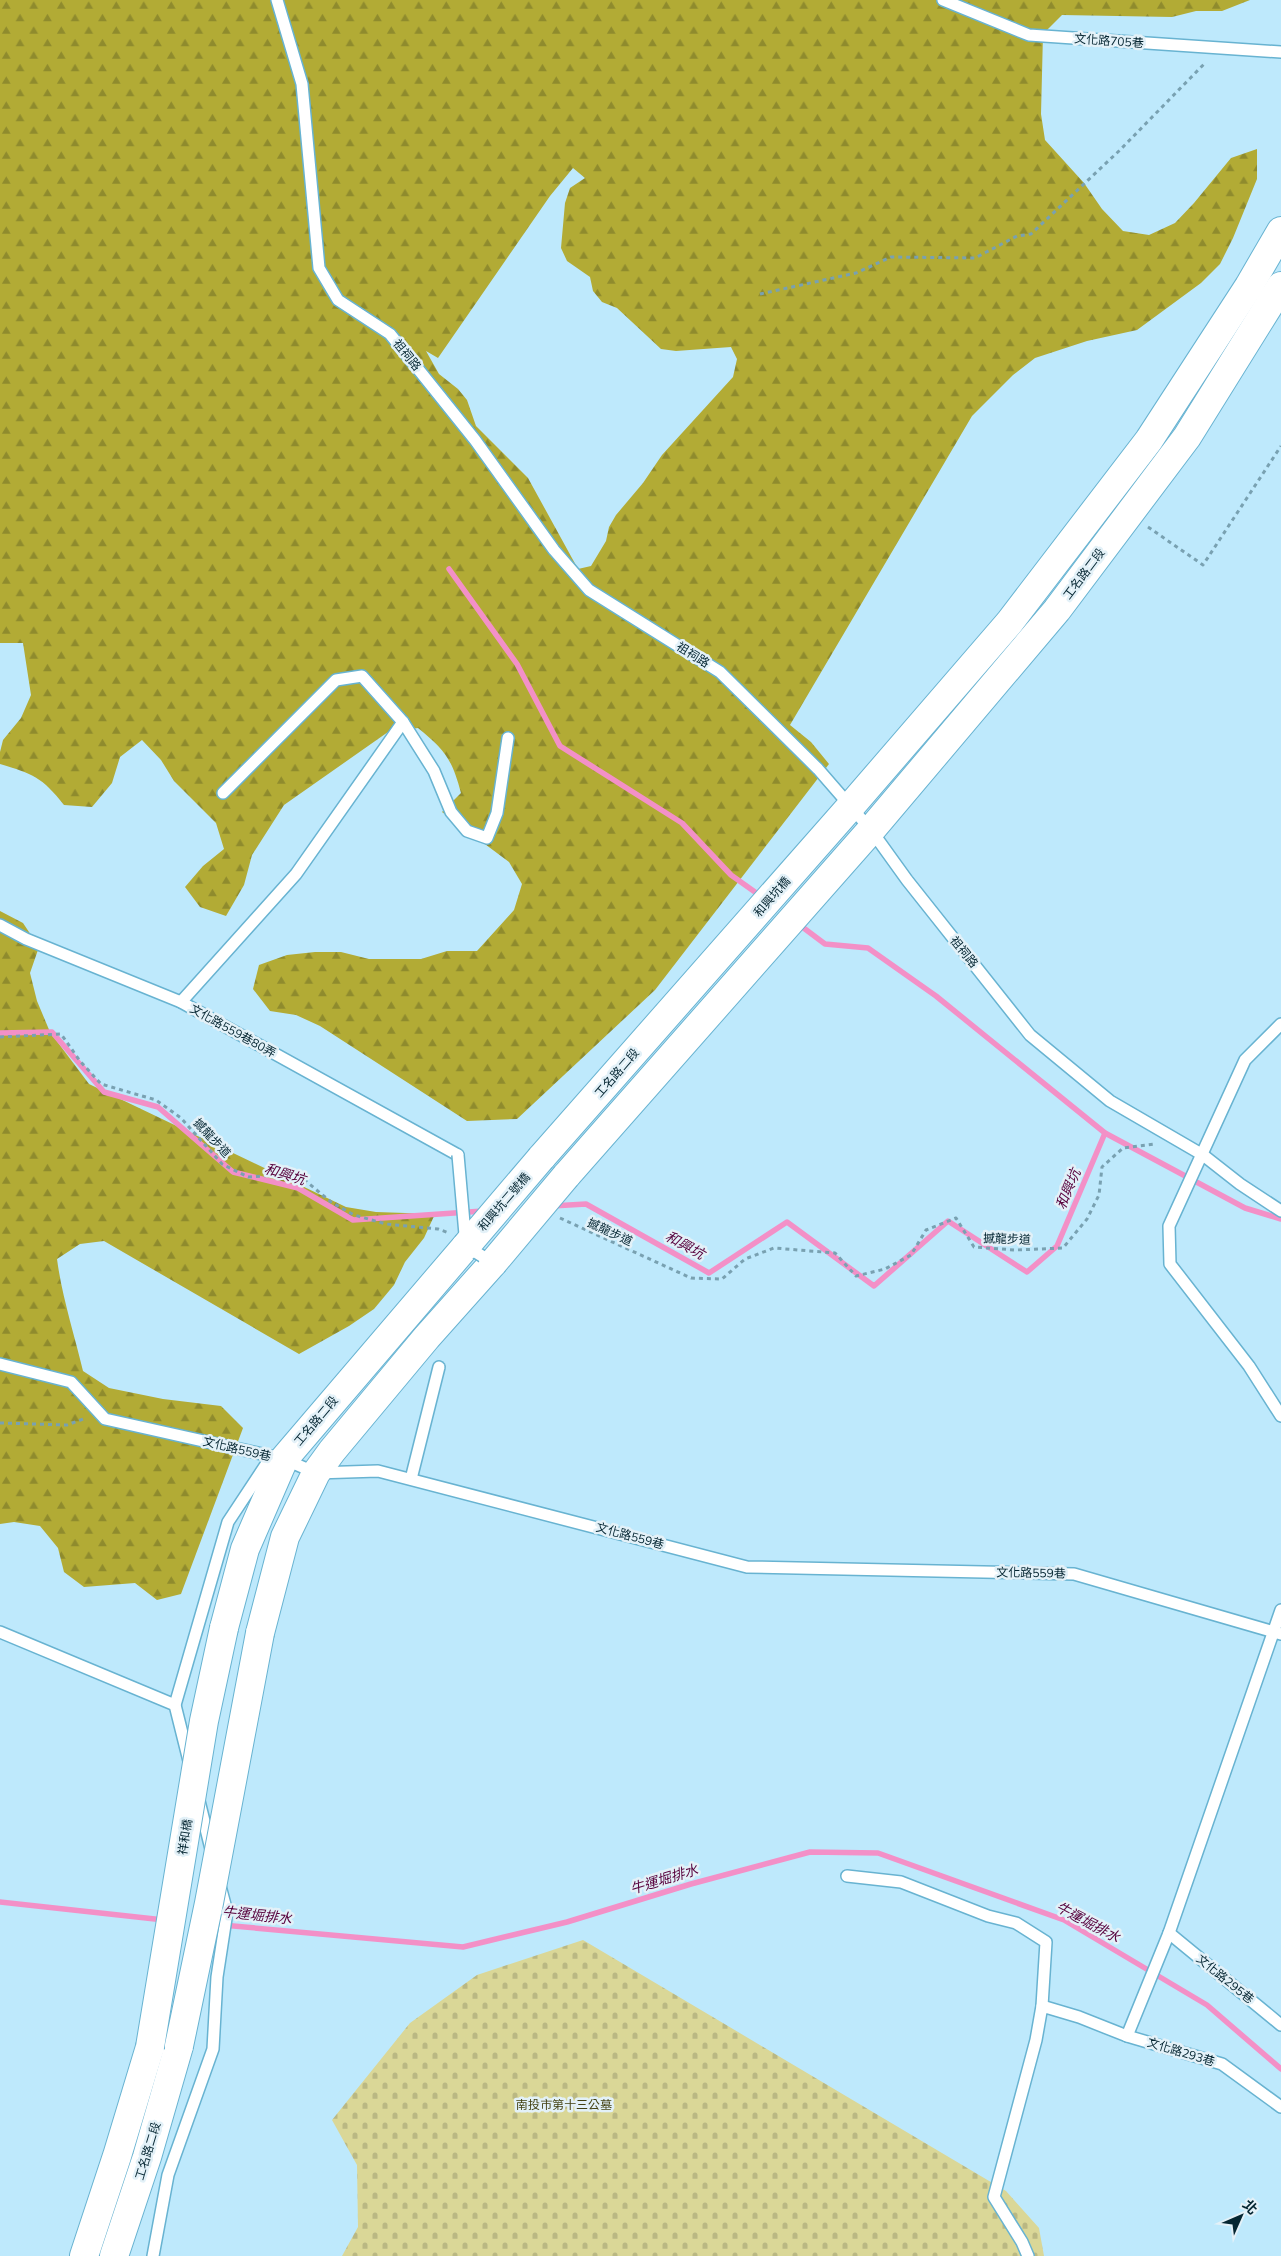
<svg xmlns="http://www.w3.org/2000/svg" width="1281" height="2256" font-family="Mulish,'Noto Sans TC',sans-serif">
<defs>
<pattern id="forest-firs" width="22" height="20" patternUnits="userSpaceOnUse" patternTransform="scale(1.25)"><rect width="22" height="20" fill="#b2ab35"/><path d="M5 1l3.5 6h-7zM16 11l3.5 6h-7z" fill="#8f8b2d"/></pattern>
<pattern id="cemetery-stones" width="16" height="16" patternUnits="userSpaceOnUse" patternTransform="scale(1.25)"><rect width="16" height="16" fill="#dad797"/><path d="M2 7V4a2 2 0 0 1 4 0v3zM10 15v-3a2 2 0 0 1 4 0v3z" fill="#bab883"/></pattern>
</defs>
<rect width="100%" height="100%" fill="#bee9fc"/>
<!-- forest -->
<g fill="url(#forest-firs)" fill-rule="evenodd">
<path d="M 0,0 L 1250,0 L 1222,11 L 1196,11 L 1172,17 L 1062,15 L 1043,34 L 1041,114 L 1045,140 L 1084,183 L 1102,209 L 1123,231 L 1149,235 L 1175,223 L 1194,203 L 1231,158 L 1257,149 L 1257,179 L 1233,238 L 1220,264 L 1201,283 L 1137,330 L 1087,341 L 1035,358 L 1013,375 L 972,416 L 790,725 L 811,742 L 829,764 L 655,990 L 517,1119 L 467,1121 L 320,1026 L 296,1015 L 270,1011 L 253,989 L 259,965 L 287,955 L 315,952 L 341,952 L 369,959 L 421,959 L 447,951 L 477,951 L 514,910 L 522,884 L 509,862 L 442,812 L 461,793 C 452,759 445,750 418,728 L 388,732 L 284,805 L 252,855 L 244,885 L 226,916 L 200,907 L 185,887 L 203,866 L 224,849 L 216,823 L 174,781 L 161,760 L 142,740 L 120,757 L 112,783 L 92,807 L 64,805 C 42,777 33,774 0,764 L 0,752 L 3,740 L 21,718 L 31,695 L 23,643 L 0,643 ZM 573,168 L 585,178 L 570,188 L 565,203 L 561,248 L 567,261 L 590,277 L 593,291 L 602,302 L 617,308 L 661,349 L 676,351 L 731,347 L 737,359 L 733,377 L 662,455 L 643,483 L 616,515 L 609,527 L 606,541 L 591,566 L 578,569 L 528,478 L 476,426 L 467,400 L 458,389 L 439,374 L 426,351 L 438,358 L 550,196 Z"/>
<path d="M 0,911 L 23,923 L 39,947 L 30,973 L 37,1001 L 50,1032 L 89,1084 L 346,1207 L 376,1212 L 435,1214 L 424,1238 L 405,1262 L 394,1285 L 374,1309 L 349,1326 L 299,1354 L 104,1241 L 80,1244 L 57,1259 C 62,1297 74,1333 83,1371 L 109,1388 L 163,1399 L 221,1406 L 243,1428 L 181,1594 L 157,1600 L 135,1583 L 84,1587 L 64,1572 L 58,1548 L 40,1526 L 14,1522 L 0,1524 Z"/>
</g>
<!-- cemetery -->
<polygon fill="url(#cemetery-stones)" points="583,1940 1006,2191 1039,2228 1044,2256 342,2256 358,2227 357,2165 332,2120 410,2023 477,1975"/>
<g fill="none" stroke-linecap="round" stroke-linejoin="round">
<!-- stream -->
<g stroke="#f390c7" stroke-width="5.5">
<polyline points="449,569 517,664 560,746 682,823 731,875 762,897"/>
<polyline points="797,923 825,944 868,948 936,996 1105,1133 1245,1208 1281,1219"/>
<polyline points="0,1033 52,1032 104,1092 158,1107 233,1172 298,1188 353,1220 483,1211"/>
<polyline points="552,1206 586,1204 709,1273 787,1222 874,1286 948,1221 1027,1272 1057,1246 1105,1133"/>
<polyline points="0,1902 164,1920"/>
<polyline points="211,1924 463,1947 567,1922 691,1884 810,1852 878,1853 1064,1920 1207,2005 1281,2069"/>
</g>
<!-- lane casing -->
<g stroke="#68b3d1" stroke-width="14">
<g id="lane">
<polyline points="277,0 302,84 319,268 338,300 390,334 475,440 554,550 589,590 720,672 818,769 871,830 907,880 1030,1035 1110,1101 1203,1155 1240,1184 1281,1211"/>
<polyline points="943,0 1029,35 1281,52"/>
<polyline points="223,793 336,680 362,676 403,722 434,771 451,812 467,831 487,838 497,813 508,738"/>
<polyline points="0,925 26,939 181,1002 458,1155"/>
<polyline points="181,1002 296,874 403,722"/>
<polyline points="1281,1024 1245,1060 1169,1226 1170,1264 1249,1366 1281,1416"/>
<polyline points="0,1364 71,1382 105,1419 284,1459 316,1473 378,1471 747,1567 1074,1574 1281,1634"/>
<polyline points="411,1479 439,1367"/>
<polyline points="0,1632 175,1705 189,1761"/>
<polyline points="175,1705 228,1522 265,1466 280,1461"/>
<polyline points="199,1801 211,1849"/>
<polyline points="847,1876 901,1882 988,1916 1016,1923 1046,1942 1042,2006"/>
<polyline points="1169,1933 1281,2025"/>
<polyline points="1127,2036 1222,2064 1281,2107"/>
<polyline points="153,2256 168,2175 213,2049 217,1977 227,1912 220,1886"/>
<polyline points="1028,2256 1022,2242 994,2197 1036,2040 1042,2006 1079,2017 1127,2036 1169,1933 1281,1610"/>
</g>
</g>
<!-- secondary casing -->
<g stroke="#68b3d1" stroke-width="30">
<g id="secondary">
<polyline points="541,1158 851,806 1009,623 1149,440 1249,286 1281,231"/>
<polyline points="566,1176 871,830 1057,610 1187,437 1281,286"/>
<polyline points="224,1628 245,1549 284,1459 466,1246"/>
<polyline points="260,1633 285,1537 316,1473 332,1451 427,1337 493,1263"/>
<polyline points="84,2256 117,2156 150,2047"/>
<polyline points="114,2256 147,2157 179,2046"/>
</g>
</g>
<!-- path -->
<g stroke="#79a1b1" stroke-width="3" stroke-dasharray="4 4" stroke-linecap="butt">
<polyline points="760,294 856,273 891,257 975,258 1017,236 1031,234 1120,150 1206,62"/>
<polyline points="1148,527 1203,565 1281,446"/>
<polyline points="0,1037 61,1034 80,1061 101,1084 156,1100 181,1118 222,1164 248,1177 276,1175 307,1182 331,1202 354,1215 386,1224 438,1229 449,1233"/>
<polyline points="560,1218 691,1278 722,1279 745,1259 774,1248 835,1253 856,1276 885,1269 911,1255 926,1230 956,1218 974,1247 1015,1250 1063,1248 1087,1219 1099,1195 1102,1167 1123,1148 1154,1144"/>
<polyline points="0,1423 67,1425 86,1418"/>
</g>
<!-- lane -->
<use href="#lane" stroke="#fff" stroke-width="11"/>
<!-- secondary -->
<use href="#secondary" stroke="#fff" stroke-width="28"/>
<!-- lane-bridge casing -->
<g stroke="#68b3d1" stroke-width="14" stroke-linecap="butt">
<polyline id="lane-bridge" points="458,1155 466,1246 493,1263"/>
</g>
<!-- secondary-bridge casing -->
<g stroke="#68b3d1" stroke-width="30" stroke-linecap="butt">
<g id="secondary-bridge">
<polyline points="466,1246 541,1158"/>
<polyline points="493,1263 566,1176"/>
<polyline points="179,2046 209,1903 260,1633"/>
<polyline points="150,2047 204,1721 224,1628"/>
</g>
</g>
<!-- lane-bridge -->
<use href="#lane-bridge" stroke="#fff" stroke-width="11"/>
<!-- secondary-bridge -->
<use href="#secondary-bridge" stroke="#fff" stroke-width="28"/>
</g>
<g text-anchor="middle" stroke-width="5" stroke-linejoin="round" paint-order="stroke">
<!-- street labels -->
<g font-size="12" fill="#052632" stroke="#e3f1f8">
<text transform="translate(1109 41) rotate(4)" y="4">文化路705巷</text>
<text transform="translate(407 355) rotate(51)" y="4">祖祠路</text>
<text transform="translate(1084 574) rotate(-53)" y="4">工名路二段</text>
<text transform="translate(693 655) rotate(32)" y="4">祖祠路</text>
<text transform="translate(772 897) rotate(-49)" y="4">和興坑橋</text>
<text transform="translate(964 952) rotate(51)" y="4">祖祠路</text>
<text transform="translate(233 1031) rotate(29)" y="4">文化路559巷80弄</text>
<text transform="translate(617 1073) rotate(-49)" y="4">工名路二段</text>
<text transform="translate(212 1138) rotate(47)" y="4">撼龍步道</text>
<text transform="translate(504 1202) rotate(-49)" y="4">和興坑二號橋</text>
<text transform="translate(610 1232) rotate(25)" y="4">撼龍步道</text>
<text transform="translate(1007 1239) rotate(2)" y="4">撼龍步道</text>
<text transform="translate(316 1421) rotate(-50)" y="4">工名路二段</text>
<text transform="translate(237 1449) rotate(13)" y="4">文化路559巷</text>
<text transform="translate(630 1536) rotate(15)" y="4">文化路559巷</text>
<text transform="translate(1031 1573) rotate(1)" y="4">文化路559巷</text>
<text transform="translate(185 1837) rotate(-81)" y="4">祥和橋</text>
<text transform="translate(1225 1979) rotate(39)" y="4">文化路295巷</text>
<text transform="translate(1181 2052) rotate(17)" y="4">文化路293巷</text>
<text transform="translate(148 2151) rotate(-73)" y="4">工名路二段</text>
</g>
<!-- park labels -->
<g font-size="12" fill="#444213" stroke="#e3f1f8">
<text x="564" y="2109">南投市第十三公墓</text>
</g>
<!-- water labels -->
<g font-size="14" font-style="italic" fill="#57003c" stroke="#e3f1f8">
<text transform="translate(285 1174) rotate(17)" y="5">和興坑</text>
<text transform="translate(1068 1189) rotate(-67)" y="5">和興坑</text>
<text transform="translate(685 1245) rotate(29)" y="5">和興坑</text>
<text transform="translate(664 1879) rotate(-17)" y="5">牛運堀排水</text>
<text transform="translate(257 1915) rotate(6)" y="5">牛運堀排水</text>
<text transform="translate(1088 1922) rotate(28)" y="5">牛運堀排水</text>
</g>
</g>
<!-- north arrow -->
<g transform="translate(1241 2216) rotate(45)" stroke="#e3f1f8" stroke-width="4" paint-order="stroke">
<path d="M0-4L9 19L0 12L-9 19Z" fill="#052632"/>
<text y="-8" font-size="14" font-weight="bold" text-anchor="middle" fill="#052632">北</text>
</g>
</svg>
